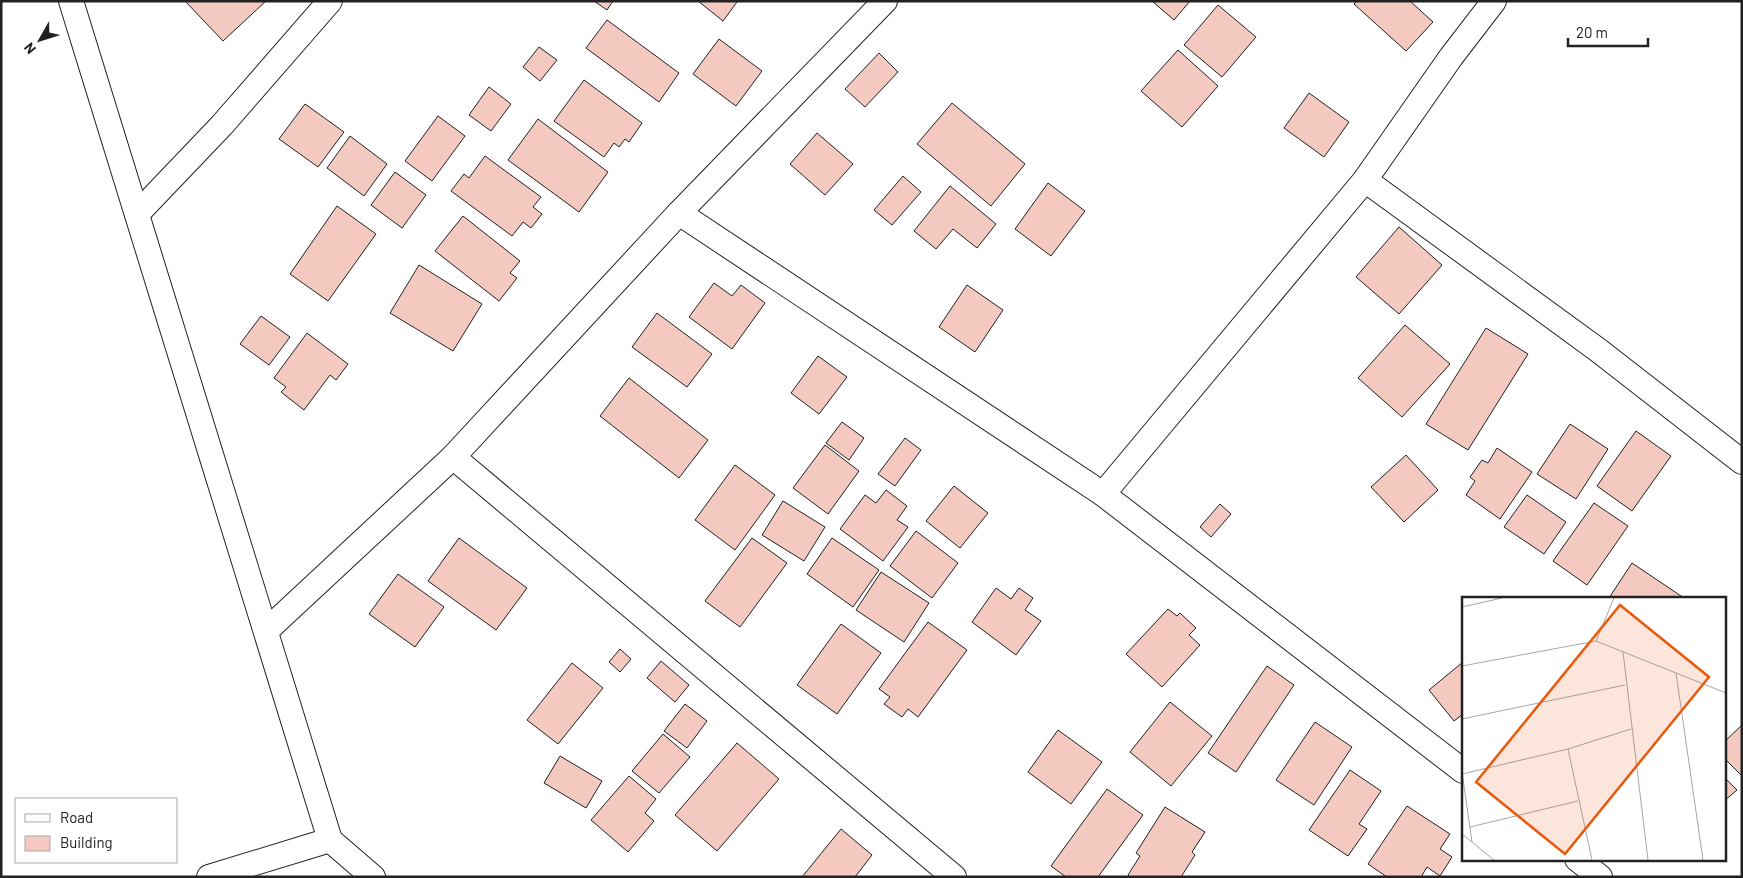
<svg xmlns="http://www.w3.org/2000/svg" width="1743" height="878" font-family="Barlow,sans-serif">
<rect width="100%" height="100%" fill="#fff"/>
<!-- building -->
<g fill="#f3c9c0" stroke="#222">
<polygon points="185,1 266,1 223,41"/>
<polygon points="594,1 613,1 607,10"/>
<polygon points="698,1 736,1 737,2 723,21"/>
<polygon points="1152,1 1190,1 1174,20"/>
<polygon points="1357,1 1410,1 1433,22 1406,51 1354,4"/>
<polygon points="1218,5 1256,37 1222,77 1184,45"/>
<polygon points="607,20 679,73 659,102 586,48"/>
<polygon points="719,39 762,71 736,106 693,74"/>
<polygon points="539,47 557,60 540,81 523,67"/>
<polygon points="1178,50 1218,86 1182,127 1141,91"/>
<polygon points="879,53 898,72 865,107 845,89"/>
<polygon points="584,80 642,123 629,142 625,139 619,147 614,143 604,157 554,121"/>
<polygon points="489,87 511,104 491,131 469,115"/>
<polygon points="1309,93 1349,122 1324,157 1284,128"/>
<polygon points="952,103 1025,164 991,206 917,144"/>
<polygon points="305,104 344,132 318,167 279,139"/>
<polygon points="438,116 465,136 432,181 405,161"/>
<polygon points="538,119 608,172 579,212 508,160"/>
<polygon points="817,133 853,164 825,195 790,164"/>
<polygon points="350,136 387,164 364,196 327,168"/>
<polygon points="485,156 541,197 533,207 542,214 531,228 523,222 512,236 451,191 464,174 469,178"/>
<polygon points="395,172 426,195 402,228 371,205"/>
<polygon points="903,176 921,192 892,225 874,210"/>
<polygon points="1048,183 1085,211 1051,256 1015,229"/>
<polygon points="950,186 996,224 977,248 953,229 936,249 914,231"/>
<polygon points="337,206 376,234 328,301 290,274"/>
<polygon points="463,216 520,261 510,273 517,278 499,301 435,251"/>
<polygon points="1399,227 1442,265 1399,314 1356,277"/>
<polygon points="419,265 482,304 453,351 390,313"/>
<polygon points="714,283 732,296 741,285 765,303 732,349 689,317"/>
<polygon points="967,285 1003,310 975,352 939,327"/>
<polygon points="657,313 712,354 687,387 632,347"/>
<polygon points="261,316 290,337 269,365 240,344"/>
<polygon points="1405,325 1450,364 1402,417 1358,378"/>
<polygon points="1486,328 1528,354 1468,450 1426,424"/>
<polygon points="307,333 348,364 336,380 330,375 304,410 281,392 286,387 274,378"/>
<polygon points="818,356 847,377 819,414 791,393"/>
<polygon points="629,378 708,440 679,478 600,416"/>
<polygon points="842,422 864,438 849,460 826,443"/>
<polygon points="1570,424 1608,449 1576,499 1537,474"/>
<polygon points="1636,431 1671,456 1632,511 1597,486"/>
<polygon points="905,438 921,450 895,486 878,474"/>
<polygon points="825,445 859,471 828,514 793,488"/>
<polygon points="1497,448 1532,472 1500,519 1466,495 1475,481 1470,477 1482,460 1488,463"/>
<polygon points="1406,455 1438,490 1404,522 1371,487"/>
<polygon points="735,465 775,495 735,550 695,520"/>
<polygon points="954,486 988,513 960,548 926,521"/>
<polygon points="886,490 907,506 897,520 908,527 883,561 840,529 865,495 876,503"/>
<polygon points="1527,495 1566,522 1544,554 1504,527"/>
<polygon points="783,501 825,527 804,561 762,535"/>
<polygon points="1594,503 1628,526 1587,585 1553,561"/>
<polygon points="1220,504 1231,514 1211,537 1200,527"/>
<polygon points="916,531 958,563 932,598 890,566"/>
<polygon points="459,538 527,588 496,630 428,581"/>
<polygon points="752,538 787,563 740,627 705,601"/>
<polygon points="832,538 879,570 853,607 807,574"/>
<polygon points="1632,563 1684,598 1609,598"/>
<polygon points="881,572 929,603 904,642 856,610"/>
<polygon points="398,574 444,607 415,647 369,614"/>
<polygon points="996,588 1011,599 1019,588 1033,598 1025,610 1041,621 1016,655 972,622"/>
<polygon points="1168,609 1177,616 1180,613 1196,628 1189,635 1200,645 1162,687 1126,654"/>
<polygon points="928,622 967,650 918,717 908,709 902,717 884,704 890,697 879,689"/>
<polygon points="841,624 881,653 837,714 797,685"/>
<polygon points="620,649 631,659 620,672 609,662"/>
<polygon points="661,661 689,685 675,702 647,678"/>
<polygon points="1463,662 1463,714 1454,721 1429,690"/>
<polygon points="572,663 603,688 558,744 527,720"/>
<polygon points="1267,666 1294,685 1236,772 1208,753"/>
<polygon points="1170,702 1212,736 1171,786 1130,752"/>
<polygon points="685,704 707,721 687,748 664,731"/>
<polygon points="1315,722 1352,747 1314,805 1276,780"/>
<polygon points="1742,725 1742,776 1724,758 1724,742"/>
<polygon points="1058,730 1102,762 1071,804 1028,772"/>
<polygon points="663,734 690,757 659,793 632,771"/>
<polygon points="737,743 779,779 717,851 675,815"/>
<polygon points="560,756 602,781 586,808 544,783"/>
<polygon points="1350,770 1381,791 1359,824 1367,829 1348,856 1309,830"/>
<polygon points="629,776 656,799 645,813 654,821 628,852 591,820"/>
<polygon points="1724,777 1737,790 1724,801"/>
<polygon points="1107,789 1143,815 1098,877 1066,877 1051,866"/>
<polygon points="1407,806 1450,834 1440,849 1452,857 1440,876 1427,867 1421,877 1387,877 1368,864"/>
<polygon points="1165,807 1205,832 1192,852 1195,855 1181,877 1130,877 1128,875 1140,856 1136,853"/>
<polygon points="841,829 872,855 855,877 802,877"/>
</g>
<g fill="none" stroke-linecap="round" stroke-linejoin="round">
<!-- minor casing -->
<g stroke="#222" stroke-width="26">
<g id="minor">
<polyline points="71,1 330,840"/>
<polyline points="1365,180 1598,350 1742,462"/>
<polyline points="679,213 1103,494 1463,771"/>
<polyline points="137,214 222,125 330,1"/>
<polyline points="453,457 954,877"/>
<polyline points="1103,494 1365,180 1451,57 1494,1"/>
<polyline points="266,631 453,457 679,213 885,1"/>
<polyline points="1577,859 1600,877"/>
<polyline points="209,877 330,840 373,877"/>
</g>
</g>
<!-- minor -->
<use href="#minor" stroke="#fff" stroke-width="24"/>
</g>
<!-- overview -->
<g transform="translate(1462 597)">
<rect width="264" height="264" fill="#fff"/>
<path fill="none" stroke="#a7a7a7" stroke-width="1" d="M 0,10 L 40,1M 134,44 L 264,96M 161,55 L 186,263M 0,69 L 134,44 L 152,1M 214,76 L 241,263M 0,122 L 163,88M 106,152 L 130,263M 0,175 L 10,245M 0,177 L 106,152 L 169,132M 8,230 L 116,204M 0,237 L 32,263"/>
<path fill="#e8590c" fill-opacity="0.15" stroke="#e8590c" stroke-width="2.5" d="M 158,8 L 247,80 L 103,257 L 14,185 Z"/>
<rect width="264" height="264" fill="none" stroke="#222" stroke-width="2.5"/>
</g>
<!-- border -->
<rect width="1743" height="878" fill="none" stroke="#222222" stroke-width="5"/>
<!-- legend -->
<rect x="15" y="798" width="162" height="65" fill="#ffffff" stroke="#a7a7a7"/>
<rect x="25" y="814" width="25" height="8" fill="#ffffff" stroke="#a7a7a7"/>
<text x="60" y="823" font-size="15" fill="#222222">Road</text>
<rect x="25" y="836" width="25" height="15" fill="#f3c9c0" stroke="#a7a7a7"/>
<text x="60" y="848" font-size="15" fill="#222222">Building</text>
<!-- north arrow -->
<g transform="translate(40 40) rotate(231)" stroke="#ffffff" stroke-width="4" paint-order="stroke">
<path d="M0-4L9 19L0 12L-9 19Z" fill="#222222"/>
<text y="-8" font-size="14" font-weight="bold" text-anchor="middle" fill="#222222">N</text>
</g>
<!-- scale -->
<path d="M1568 38v8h80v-8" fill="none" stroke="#222222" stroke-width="2.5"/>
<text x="1576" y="38" font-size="15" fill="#222222" stroke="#ffffff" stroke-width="4" paint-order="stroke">20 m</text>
</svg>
